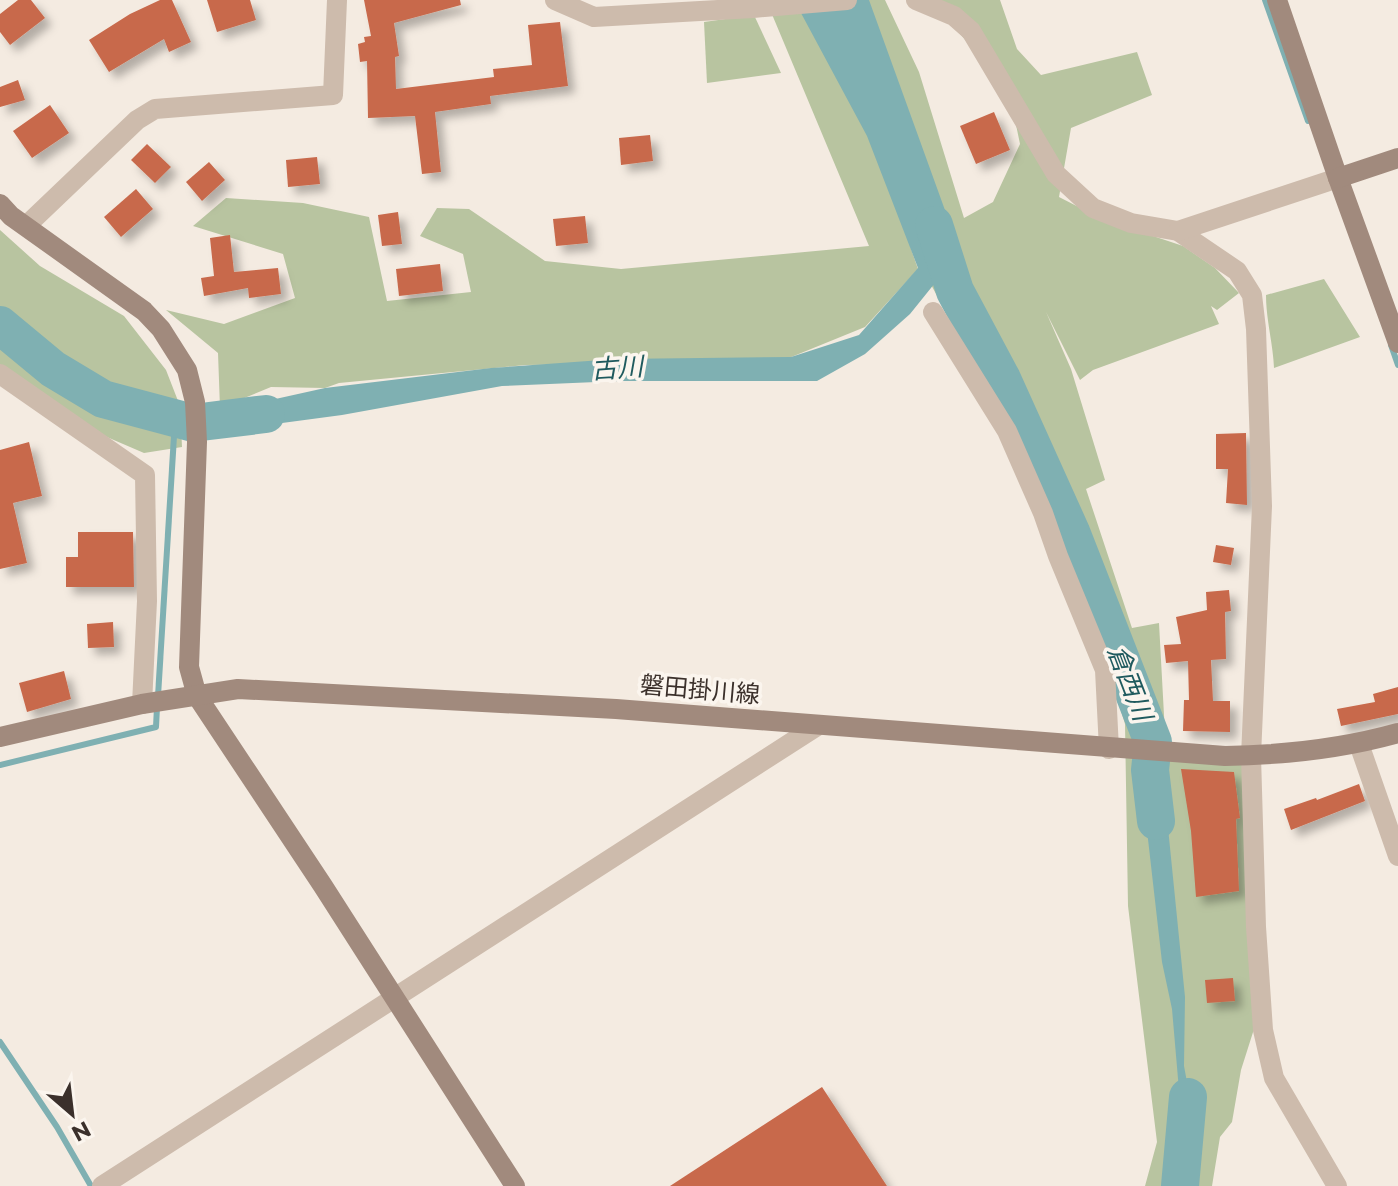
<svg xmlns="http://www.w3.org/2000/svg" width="1398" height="1186" font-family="Montserrat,'Noto Sans JP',sans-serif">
<defs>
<filter id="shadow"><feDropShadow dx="7" dy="7" stdDeviation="4" flood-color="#0004"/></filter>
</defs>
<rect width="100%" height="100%" fill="#f4ebe1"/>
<!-- green -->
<g fill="#b8c4a0">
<polygon points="766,0 885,0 919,72 964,218 993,202 1020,144 1010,96 999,78 930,0 1000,0 1017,49 1041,75 1137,52 1152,95 1071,128 1059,197 1102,219 1183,246 1215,268 1239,293 1217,310 1211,306 1219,324 1093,370 1080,380 1046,312 1071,369 1105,480 1086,489 1132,628 1159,623 1166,752 1251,756 1261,1007 1241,1070 1232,1122 1220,1137 1212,1186 1145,1186 1157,1142 1128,906 1125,724 1101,644 967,351 910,246 918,269 865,327 779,362 525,365 339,383 325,388 271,387 220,408 218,353 166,310 224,324 295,298 283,254 193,226 226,198 303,203 369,217 387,301 471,292 463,254 420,236 437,208 469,209 545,261 621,269 869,246"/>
<polygon points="754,15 781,73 707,83 704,22"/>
<polygon points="0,230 40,266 124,316 166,370 180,406 182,447 144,453 58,416 0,370"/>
<path d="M 1324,279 L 1360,337 L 1274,368 C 1273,343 1266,320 1266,295 Z"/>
</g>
<!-- water -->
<g fill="#7fb0b2">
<polygon points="794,0 869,0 950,224 958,272 939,278 910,314 865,354 817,381 620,381 502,386 342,415 215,432 217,412 325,388 491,368 616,359 791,357 859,335 918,268 867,136"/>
<polygon points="1162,768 1185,997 1184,1066 1195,1125 1184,1148 1172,1009 1162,962 1140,769"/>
</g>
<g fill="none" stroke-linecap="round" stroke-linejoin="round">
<!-- stream -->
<g stroke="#7fb0b2" stroke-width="6">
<polyline points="1265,0 1308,121"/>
<polyline points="1391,345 1398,365"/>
<polyline points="158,696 175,420"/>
<polyline points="0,765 156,727 157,707"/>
<polyline points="0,1042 57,1127 91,1186"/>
</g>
<!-- river -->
<g stroke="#7fb0b2" stroke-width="38">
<polyline points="934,225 955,291 1002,379 1071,532 1153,742 1150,770 1156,821"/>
<polyline points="0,325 53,369 103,399 193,423 266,414"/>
<polyline points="1180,1186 1188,1097"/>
</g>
</g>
<!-- building -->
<g fill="#c8694b" filter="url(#shadow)">
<polygon points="18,0 31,0 45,18 10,45 0,32 0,14"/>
<polygon points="160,0 172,0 191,42 169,52 164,39 109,72 89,40 130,14"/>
<polygon points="207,0 250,0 256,20 217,32"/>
<polygon points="364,0 460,0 461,5 394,23 399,56 395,57 396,89 494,77 493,69 532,65 528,25 560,22 568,86 490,96 491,104 435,112 441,172 422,174 415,116 368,118 367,61 360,62 358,44 365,42 364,37 371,36"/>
<polygon points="18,80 25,100 0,107 0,87"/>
<polygon points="50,105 69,133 32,158 13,131"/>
<polygon points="994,112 1010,150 976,164 960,126"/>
<polygon points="650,135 653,161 621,165 619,138"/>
<polygon points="147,144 171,167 155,183 131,160"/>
<polygon points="317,157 320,184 288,187 286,160"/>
<polygon points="209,162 225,180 202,201 186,182"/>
<polygon points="136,189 153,209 121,237 104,217"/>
<polygon points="398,212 402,244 382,246 378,215"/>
<polygon points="585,216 588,243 556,246 553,219"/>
<polygon points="230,235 234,272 278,268 281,294 249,298 248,288 204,296 201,278 214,276 210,238"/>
<polygon points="440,264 443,291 399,296 396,269"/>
<polygon points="1246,433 1247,505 1226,503 1228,469 1216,469 1216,434"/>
<polygon points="29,442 42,496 13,503 27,563 0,569 0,450"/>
<polygon points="78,532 133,532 134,587 66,587 66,557 78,557"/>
<polygon points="1216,545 1234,548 1231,565 1213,562"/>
<polygon points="1229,590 1231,611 1225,612 1226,659 1211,660 1213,701 1230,701 1230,732 1183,731 1184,700 1189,700 1188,661 1166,663 1164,645 1181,644 1176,617 1207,610 1206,592"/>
<polygon points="113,622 114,647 88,648 87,624"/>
<polygon points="64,671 71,699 27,712 19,683"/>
<polygon points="1398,687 1398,714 1341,726 1337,709 1375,702 1373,694"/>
<polygon points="1181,769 1234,772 1240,818 1236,819 1239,891 1196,897 1191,831"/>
<polygon points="1359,784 1365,801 1291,830 1284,809 1316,798 1317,800"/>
<polygon points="1233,978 1235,1001 1207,1003 1205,980"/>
<polygon points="822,1087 887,1186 670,1186"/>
</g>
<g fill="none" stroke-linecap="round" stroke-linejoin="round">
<!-- street -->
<g stroke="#cdbbac" stroke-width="20">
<polyline points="555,0 594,17 753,8 847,0"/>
<polyline points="916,0 954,16 971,31 1056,174 1093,208 1131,223 1178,231 1237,271 1252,295 1256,329 1262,506 1251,756 1256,927 1263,1030 1274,1078 1337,1186"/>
<polyline points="27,225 137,120 155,109 333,95 337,0"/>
<polyline points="1178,231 1338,178"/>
<polyline points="933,312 1007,431 1043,513 1058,556 1105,670 1109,749"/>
<polyline points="0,374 145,475 147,601 142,704"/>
<polyline points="1359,744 1398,856"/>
<polyline points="102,1186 817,726"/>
</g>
<!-- secondary -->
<g stroke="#a18a7d" stroke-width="20">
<polyline points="1277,0 1338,178 1398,343"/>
<polyline points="1338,178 1398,158"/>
<polyline points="0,204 11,216 144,311 161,329 187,370 195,402 197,442 189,667 197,696 323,886 515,1186"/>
<path d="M 0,737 L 142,704 L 238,689 L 616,709 L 1225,756 C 1284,755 1341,749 1398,733"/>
</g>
</g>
<g text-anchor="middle" stroke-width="7" stroke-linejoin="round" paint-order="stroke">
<!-- street labels -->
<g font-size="24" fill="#3b302b" stroke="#fbf5ee">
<text transform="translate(700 690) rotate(5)" y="8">磐田掛川線</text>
</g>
<!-- water labels -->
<g font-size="26" font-style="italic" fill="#1f5a5e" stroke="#fbf5ee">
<text transform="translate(617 368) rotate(-4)" y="9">古川</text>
<text transform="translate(1130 683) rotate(69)" y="9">倉西川</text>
</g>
</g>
<!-- north arrow -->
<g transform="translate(72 1114) rotate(152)" stroke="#fbf5ee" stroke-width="6" paint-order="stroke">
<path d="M0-6L14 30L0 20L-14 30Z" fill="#3b302b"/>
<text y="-12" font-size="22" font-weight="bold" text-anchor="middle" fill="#3b302b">N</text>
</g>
</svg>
